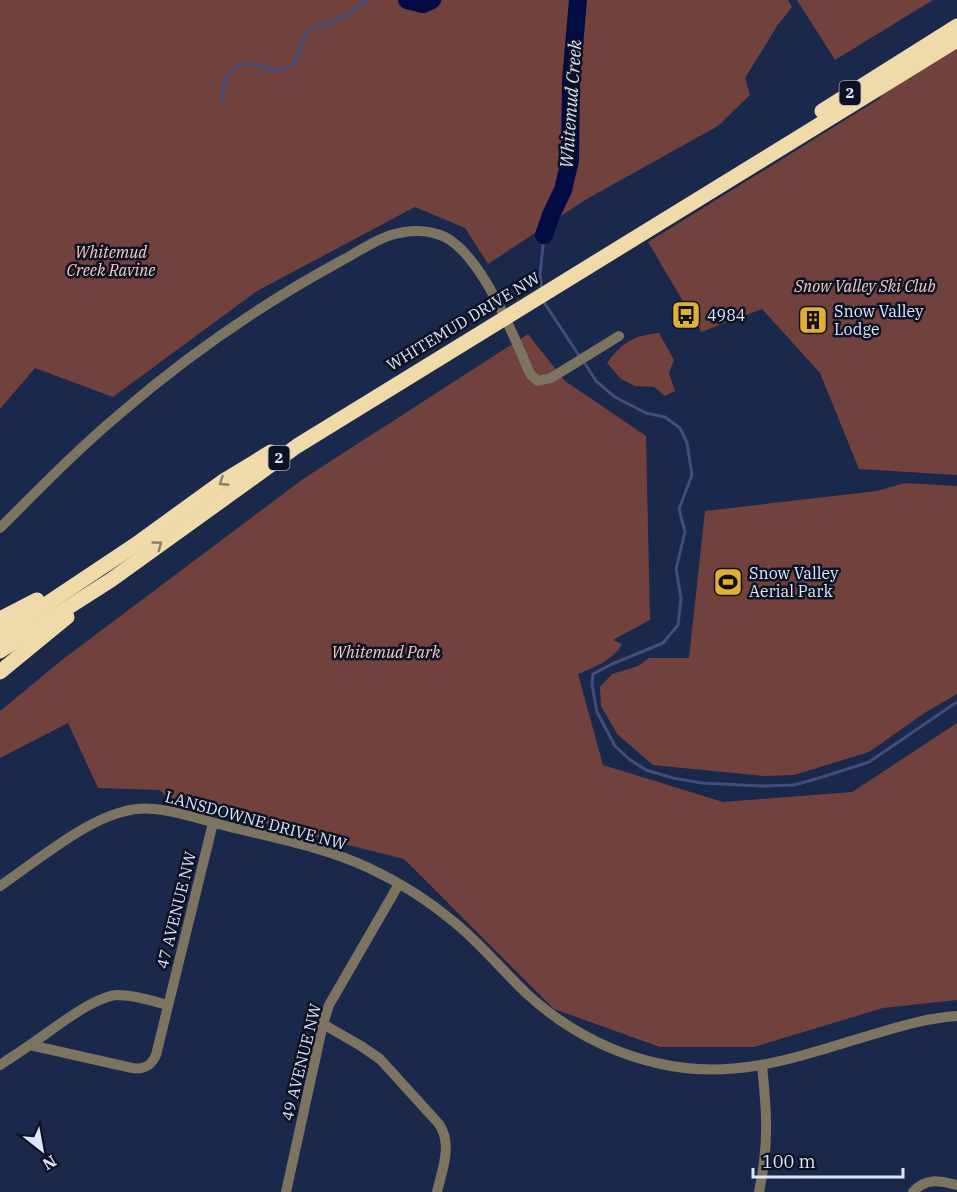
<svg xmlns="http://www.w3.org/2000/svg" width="957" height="1192" font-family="'IBM Plex Serif',serif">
<rect width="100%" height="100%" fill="#1a284b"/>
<!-- green -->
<g fill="#70413d">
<polygon points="0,0 788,0 792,7 777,26 745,78 750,95 718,126 585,200 488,264 465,228 415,207 257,291 113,397 35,368 0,409"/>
<polygon points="797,0 933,0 835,60"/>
<polygon points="957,47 957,475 859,469 820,373 762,309 701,332 693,307 688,310 648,242 879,99 887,88"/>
<path d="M 659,333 L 674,360 L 669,373 L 675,391 L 665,396 L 654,387 L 635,386 L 621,379 L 607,363 C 623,342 632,336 659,333 Z"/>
<path d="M 528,334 L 565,381 L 646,436 L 650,620 L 613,640 L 622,644 C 615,659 593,668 578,674 L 603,765 L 723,802 L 852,792 L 957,723 L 957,1000 L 883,1008 L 754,1047 L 660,1047 L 554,1009 L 404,859 L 284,829 L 215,807 L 169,800 L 160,790 L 98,788 L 68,723 L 0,758 L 0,711 L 62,660 L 303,479 Z"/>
<polygon points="905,483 957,486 957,694 926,712 869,752 794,775 764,776 653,765 617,734 601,706 600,687 612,674 638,666 649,658 689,658 705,511 877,491"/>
</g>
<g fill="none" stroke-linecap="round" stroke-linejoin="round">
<!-- stream -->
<g stroke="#434d7c" stroke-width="3">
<path d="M 224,102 C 222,91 222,81 231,72 C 251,51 267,78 287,68 C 302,61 297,40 310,30 C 318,24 328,25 336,21 C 347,16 357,7 367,0"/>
<polyline points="542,290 540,275 544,235"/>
<polyline points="544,299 545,304 580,357"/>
<polyline points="584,362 596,381 615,397 646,413 665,417 680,428 687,443 692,475 679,509 685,532 676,569 681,598 678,625 663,643 612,664 593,674 592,685 597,712 615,746 629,759 646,770 673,778 702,783 761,786 794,785 819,778 869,762 957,702"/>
</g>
<!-- river -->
<g stroke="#020b44" stroke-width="18">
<polyline points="407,0 423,4 432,0"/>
<polyline points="544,235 551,215 563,190 570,160 571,80 578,0"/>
</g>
<!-- minor -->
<g stroke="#7c7360" stroke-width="10">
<path d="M 0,528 C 40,488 79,448 122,412 C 188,355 262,304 339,262 C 356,253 373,241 391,235 C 408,230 428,229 445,237 C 482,256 514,336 530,374 L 538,381 L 551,378 L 619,336"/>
<path d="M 0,886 C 34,863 83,822 122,812 C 132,809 143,808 154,809 C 178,811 203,820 226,826 C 274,838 324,847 369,868 C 399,882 429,901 454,922 C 480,943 502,970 526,993 C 564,1028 610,1053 661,1064 C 734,1080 795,1058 864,1037 C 895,1028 925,1018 957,1016"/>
<path d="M 323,1024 L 361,1046 L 380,1059 L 439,1124 C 453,1145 442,1170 437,1192"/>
<path d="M 30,1045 C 51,1031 93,996 118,995 C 135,995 152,1001 168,1005"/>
<path d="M 0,1065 L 30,1045 L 132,1068 C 144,1070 151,1066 156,1055 L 213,823"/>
<polyline points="286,1192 323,1024 329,1005 399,884"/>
<path d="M 759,1192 C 769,1145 767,1113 762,1066"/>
<path d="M 913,1192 C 926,1177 940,1181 957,1185"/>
</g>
<!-- highway -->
<g stroke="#f0daaa" stroke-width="15">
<polyline points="822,111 957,26"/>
<polyline points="0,619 37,600"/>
<polyline points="0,635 135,545 222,482 271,452"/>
<polyline points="0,651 111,580 297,446 957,40"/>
<polyline points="0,672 67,617"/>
</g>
</g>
<!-- one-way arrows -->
<defs><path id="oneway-chevron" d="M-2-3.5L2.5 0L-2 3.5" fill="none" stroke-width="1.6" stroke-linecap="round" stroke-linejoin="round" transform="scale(1.5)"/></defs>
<g stroke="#89806d">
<use href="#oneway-chevron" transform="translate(223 482) rotate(147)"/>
<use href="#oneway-chevron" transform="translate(158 545) rotate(-36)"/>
</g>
<!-- icons -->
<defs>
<g id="bus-square" transform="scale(1.5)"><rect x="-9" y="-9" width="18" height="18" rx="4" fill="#e0b034" stroke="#0c1222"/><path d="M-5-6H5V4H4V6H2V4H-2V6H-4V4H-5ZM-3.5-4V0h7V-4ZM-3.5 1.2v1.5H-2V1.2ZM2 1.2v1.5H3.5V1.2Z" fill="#111"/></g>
<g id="building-square" transform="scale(1.5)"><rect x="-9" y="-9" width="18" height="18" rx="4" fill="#e0b034" stroke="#0c1222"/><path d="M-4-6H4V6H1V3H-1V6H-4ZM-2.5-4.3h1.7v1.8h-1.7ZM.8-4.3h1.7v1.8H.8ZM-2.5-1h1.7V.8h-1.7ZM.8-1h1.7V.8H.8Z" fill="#111"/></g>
<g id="stadium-square" transform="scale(1.5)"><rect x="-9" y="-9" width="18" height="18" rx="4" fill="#e0b034" stroke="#0c1222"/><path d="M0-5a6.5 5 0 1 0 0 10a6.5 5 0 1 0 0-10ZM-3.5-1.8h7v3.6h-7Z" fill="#111"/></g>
</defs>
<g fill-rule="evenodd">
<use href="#bus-square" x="686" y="315"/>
<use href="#building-square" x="813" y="320"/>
<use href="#stadium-square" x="728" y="582"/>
</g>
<g text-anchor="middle" stroke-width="5" stroke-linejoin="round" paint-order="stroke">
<!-- shield labels -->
<g fill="#0c1222" stroke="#9da6bb" stroke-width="1.5">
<rect x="839.5" y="81" width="21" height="24" rx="4.5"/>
<rect x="268.5" y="446" width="21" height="24" rx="4.5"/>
</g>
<g font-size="15" font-weight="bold" fill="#dbe6fd">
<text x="850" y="98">2</text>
<text x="279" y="463">2</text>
</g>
<!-- park labels -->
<g font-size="16" font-style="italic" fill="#f9cac4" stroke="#0c1222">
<text x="111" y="258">Whitemud<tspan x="111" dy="18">Creek Ravine</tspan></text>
<text x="865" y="292">Snow Valley Ski Club</text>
<text x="386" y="658">Whitemud Park</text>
</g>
<!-- poi labels -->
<g font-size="16" fill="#dbe6fd" stroke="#0c1222" text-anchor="start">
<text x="834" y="317">Snow Valley<tspan x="834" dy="18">Lodge</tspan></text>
<text x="707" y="321">4984</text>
<text x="749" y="579">Snow Valley<tspan x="749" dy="18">Aerial Park</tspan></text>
</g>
<!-- street labels -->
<g font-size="16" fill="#dbe6fd" stroke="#0c1222">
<text transform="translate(463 321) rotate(-31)" y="6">WHITEMUD DRIVE NW</text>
<text transform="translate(256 820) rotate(15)" y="6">LANSDOWNE DRIVE NW</text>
<text transform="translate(176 910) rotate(-76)" y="6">47 AVENUE NW</text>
<text transform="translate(301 1062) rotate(-76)" y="6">49 AVENUE NW</text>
</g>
<!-- water labels -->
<g font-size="18" font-style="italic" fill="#d8e1f3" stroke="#0c1222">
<text transform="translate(571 104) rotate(-86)" y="6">Whitemud Creek</text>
</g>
</g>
<!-- north arrow -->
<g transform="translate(42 1150) rotate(149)" stroke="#0c1222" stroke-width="4.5" paint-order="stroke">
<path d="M0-4.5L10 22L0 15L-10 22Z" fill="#dbe6fd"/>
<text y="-9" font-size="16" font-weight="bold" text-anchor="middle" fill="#dbe6fd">N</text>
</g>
<!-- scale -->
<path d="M753 1168v9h150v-9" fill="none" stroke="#dbe6fd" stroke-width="3"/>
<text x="762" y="1168" font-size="18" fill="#dbe6fd" stroke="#0c1222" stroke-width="4.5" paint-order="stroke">100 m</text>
</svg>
